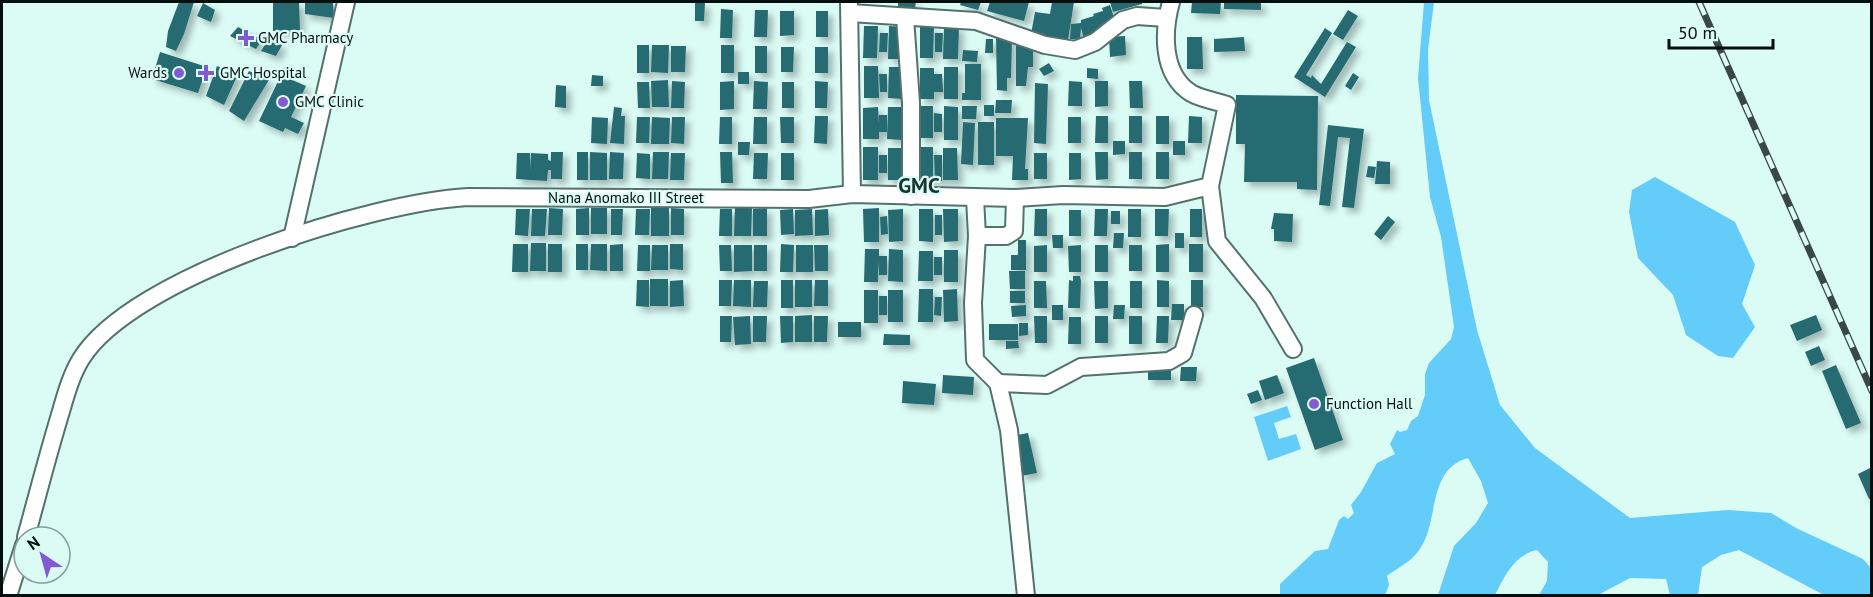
<svg xmlns="http://www.w3.org/2000/svg" width="1873" height="597" font-family="'PT Sans',sans-serif">
<defs>
<filter id="shadow"><feDropShadow dx="5" dy="5" stdDeviation="3" flood-color="#0004"/></filter>
</defs>
<rect width="100%" height="100%" fill="#dbfbf5"/>
<!-- water -->
<g fill="#63ccf8">
<path d="M 1424,2 L 1434,2 L 1428,50 L 1429,100 L 1477,330 L 1500,405 L 1535,448 L 1630,518 L 1728,510 L 1771,513 L 1798,529 L 1863,559 L 1871,568 L 1871,595 L 1824,595 L 1739,550 L 1721,555 L 1702,567 L 1698,595 L 1670,595 L 1666,579 L 1630,578 L 1598,595 L 1539,595 L 1547,581 L 1548,562 L 1537,550 C 1515,554 1504,577 1495,595 L 1438,595 L 1454,546 L 1476,523 L 1488,503 L 1481,481 L 1468,458 C 1425,470 1441,524 1417,553 C 1410,562 1396,569 1387,576 L 1389,585 L 1385,595 L 1280,595 L 1280,584 L 1315,551 L 1328,549 L 1339,520 L 1344,516 L 1348,519 L 1354,513 L 1351,505 L 1361,492 L 1377,463 L 1395,454 L 1390,444 L 1397,430 L 1400,432 L 1407,430 L 1411,421 L 1418,416 L 1425,395 L 1425,374 L 1429,363 L 1451,339 L 1454,327 L 1441,237 L 1430,197 L 1418,78 Z"/>
<polygon points="1655,177 1735,222 1755,265 1742,304 1755,327 1733,358 1718,356 1686,335 1673,295 1638,258 1629,212 1632,190"/>
<polygon points="1287,406 1291,417 1274,423 1279,439 1296,434 1301,449 1268,461 1254,417"/>
</g>
<!-- building -->
<g fill="#256a72" filter="url(#shadow)">
<polygon points="179,2 194,2 184,34 176,51 166,47 168,31"/>
<polygon points="273,2 299,2 300,30 273,31"/>
<polygon points="305,2 333,2 334,18 305,14"/>
<polygon points="898,2 916,2 915,8 898,8"/>
<polygon points="961,2 981,2 978,10 960,5"/>
<polygon points="990,2 1029,2 1024,21 987,11"/>
<polygon points="1052,2 1074,2 1068,40 1031,34 1035,12 1050,14"/>
<polygon points="1110,2 1142,2 1142,4 1113,12"/>
<polygon points="1192,2 1221,2 1220,14 1191,13"/>
<polygon points="1224,2 1261,2 1261,10 1224,9"/>
<polygon points="203,3 215,10 211,22 197,16"/>
<polygon points="695,3 705,3 704,21 695,21"/>
<polygon points="1110,5 1115,21 1084,39 1081,28 1080,39 1070,39 1071,24 1081,23 1081,20 1094,16 1093,14 1103,11 1102,8"/>
<polygon points="721,9 733,10 732,38 720,38"/>
<polygon points="755,10 768,10 767,37 754,37"/>
<polygon points="1348,10 1358,16 1343,40 1333,34"/>
<polygon points="780,11 794,11 794,35 780,36"/>
<rect x="816" y="11" width="12" height="26"/>
<polygon points="864,26 878,26 877,58 863,58"/>
<polygon points="889,26 905,27 904,59 888,59"/>
<polygon points="920,26 934,27 933,58 920,58"/>
<polygon points="944,26 959,26 958,59 943,59"/>
<polygon points="238,27 262,40 256,49 230,36"/>
<polygon points="1325,28 1332,33 1306,75 1311,78 1312,75 1321,84 1347,42 1356,47 1325,97 1294,77"/>
<polygon points="880,33 888,33 887,52 879,52"/>
<polygon points="935,33 943,33 942,52 935,52"/>
<polygon points="1125,36 1126,55 1110,57 1109,37"/>
<polygon points="996,37 1012,37 1011,78 1007,78 1007,91 997,90"/>
<polygon points="1187,37 1202,37 1203,69 1187,69"/>
<polygon points="1244,37 1245,51 1214,52 1214,39"/>
<polygon points="986,39 993,39 993,53 985,53"/>
<polygon points="268,40 282,45 276,56 261,51"/>
<polygon points="1016,44 1033,44 1033,67 1028,67 1026,86 1016,86"/>
<rect x="637" y="45" width="12" height="28"/>
<polygon points="652,45 669,45 668,73 651,72"/>
<rect x="721" y="45" width="13" height="28"/>
<polygon points="671,46 686,46 685,72 671,72"/>
<rect x="755" y="46" width="12" height="27"/>
<polygon points="781,47 794,47 793,72 781,72"/>
<rect x="815" y="47" width="13" height="26"/>
<polygon points="963,50 978,51 977,62 962,61"/>
<polygon points="160,52 207,67 198,93 152,79"/>
<polygon points="1049,63 1054,71 1044,76 1039,69"/>
<polygon points="965,64 981,64 981,100 962,100 962,93 965,93"/>
<polygon points="217,66 238,74 224,105 206,96"/>
<polygon points="864,66 878,66 879,98 864,98"/>
<polygon points="889,67 905,67 903,99 888,98"/>
<rect x="944" y="67" width="14" height="32"/>
<polygon points="920,68 934,68 934,74 942,74 943,92 934,92 934,99 920,99"/>
<polygon points="1087,68 1098,69 1098,79 1087,78"/>
<polygon points="249,71 269,80 244,121 229,111"/>
<rect x="738" y="72" width="11" height="12"/>
<polygon points="1353,73 1359,77 1351,90 1345,86"/>
<polygon points="879,74 887,74 887,92 880,92"/>
<polygon points="281,75 306,86 291,117 304,123 298,134 285,128 283,132 259,121"/>
<polygon points="592,75 603,76 603,86 591,86"/>
<polygon points="668,80 669,107 652,107 651,81"/>
<polygon points="672,81 685,82 684,108 671,108"/>
<polygon points="734,81 734,109 720,110 720,82"/>
<polygon points="754,81 768,82 767,109 753,109"/>
<polygon points="815,81 828,82 827,108 815,108"/>
<polygon points="1069,81 1082,82 1082,106 1068,106"/>
<polygon points="1095,81 1108,81 1108,106 1095,107"/>
<polygon points="1129,81 1142,81 1143,108 1130,108"/>
<polygon points="637,82 649,82 650,108 638,108"/>
<rect x="782" y="82" width="12" height="26"/>
<polygon points="1035,83 1048,84 1046,144 1034,143"/>
<polygon points="556,85 566,86 566,108 555,107"/>
<polygon points="1236,95 1318,96 1317,190 1297,189 1297,182 1244,182 1245,144 1236,144"/>
<polygon points="996,100 1012,100 1011,113 995,113"/>
<rect x="984" y="105" width="10" height="11"/>
<polygon points="920,106 933,106 933,138 919,138"/>
<polygon points="944,106 958,107 958,140 944,140"/>
<polygon points="962,106 977,106 976,119 962,119"/>
<polygon points="614,107 622,108 621,116 625,116 624,144 610,143"/>
<polygon points="878,107 879,124 879,115 887,115 887,132 879,132 879,139 863,139 863,108"/>
<polygon points="888,107 903,107 903,140 887,139"/>
<polygon points="934,113 942,114 942,132 934,132"/>
<polygon points="815,116 828,116 827,144 814,143"/>
<polygon points="1096,116 1108,116 1108,143 1095,143"/>
<rect x="1129" y="116" width="13" height="27"/>
<rect x="1156" y="116" width="13" height="28"/>
<polygon points="1189,116 1202,117 1202,143 1188,143"/>
<polygon points="592,117 608,118 607,144 591,143"/>
<polygon points="637,117 650,117 649,143 636,143"/>
<polygon points="652,117 670,118 669,144 651,144"/>
<polygon points="672,117 685,117 684,144 671,143"/>
<polygon points="720,117 732,117 732,144 719,144"/>
<polygon points="754,117 767,117 767,144 753,144"/>
<polygon points="780,117 794,117 794,143 781,143"/>
<rect x="1068" y="117" width="13" height="26"/>
<polygon points="996,118 1028,118 1025,169 1028,169 1028,180 1012,180 1013,156 996,156"/>
<polygon points="963,122 975,123 973,165 961,164"/>
<rect x="978" y="122" width="16" height="43"/>
<polygon points="1328,125 1364,129 1354,208 1342,207 1350,138 1338,137 1330,206 1319,205"/>
<polygon points="1113,141 1125,141 1125,154 1113,155"/>
<rect x="1173" y="141" width="12" height="14"/>
<polygon points="738,142 750,142 749,155 738,155"/>
<rect x="863" y="147" width="15" height="33"/>
<rect x="919" y="147" width="14" height="34"/>
<rect x="888" y="148" width="15" height="32"/>
<polygon points="943,148 957,148 958,180 943,180"/>
<polygon points="551,152 563,152 562,179 551,179 551,170 548,170 547,181 516,179 517,153 530,153 530,171 531,153 548,154 548,160 551,161"/>
<rect x="577" y="152" width="11" height="28"/>
<polygon points="590,152 607,153 607,180 590,180"/>
<polygon points="610,152 624,153 623,179 609,179"/>
<polygon points="653,152 669,152 668,179 652,179"/>
<polygon points="720,152 732,152 733,183 721,183"/>
<polygon points="1095,152 1108,152 1108,179 1096,180"/>
<rect x="1129" y="152" width="13" height="27"/>
<rect x="1156" y="152" width="13" height="27"/>
<polygon points="637,153 650,154 650,179 636,178"/>
<polygon points="671,153 685,153 684,180 670,180"/>
<polygon points="754,153 768,153 767,179 753,179"/>
<rect x="781" y="153" width="13" height="27"/>
<rect x="1034" y="153" width="13" height="26"/>
<polygon points="1069,153 1081,153 1081,179 1069,180"/>
<rect x="879" y="155" width="8" height="18"/>
<polygon points="934,155 942,155 942,181 935,181"/>
<polygon points="1377,161 1390,162 1390,184 1375,184"/>
<polygon points="1368,166 1376,167 1374,178 1366,177"/>
<polygon points="735,207 752,208 751,236 734,236"/>
<polygon points="549,208 563,209 562,235 548,235"/>
<polygon points="589,208 589,235 576,235 576,209"/>
<rect x="591" y="208" width="16" height="26"/>
<rect x="651" y="208" width="18" height="28"/>
<polygon points="671,208 684,209 684,235 671,235"/>
<polygon points="767,208 767,236 753,236 753,209"/>
<polygon points="879,208 879,242 864,242 863,209"/>
<polygon points="516,209 530,209 528,236 515,235"/>
<polygon points="532,209 547,209 545,236 531,236"/>
<polygon points="611,209 623,209 622,235 611,235"/>
<polygon points="636,209 650,209 649,235 635,235"/>
<polygon points="720,209 732,209 732,236 719,236"/>
<polygon points="793,209 794,234 781,235 780,210"/>
<polygon points="812,209 813,235 795,236 795,210"/>
<polygon points="828,209 829,235 815,236 815,210"/>
<polygon points="903,209 903,241 889,242 888,210"/>
<polygon points="919,209 933,209 933,242 919,241"/>
<polygon points="943,209 958,209 958,241 944,242"/>
<polygon points="1035,209 1047,209 1047,236 1034,236"/>
<polygon points="1095,209 1108,209 1107,236 1094,236"/>
<rect x="1128" y="209" width="13" height="28"/>
<polygon points="1155,209 1169,209 1168,236 1155,236"/>
<rect x="1190" y="209" width="12" height="28"/>
<rect x="1069" y="210" width="12" height="26"/>
<rect x="1111" y="211" width="9" height="13"/>
<polygon points="1274,213 1293,214 1292,242 1274,241 1274,229 1271,229"/>
<rect x="935" y="215" width="7" height="20"/>
<polygon points="887,216 888,234 881,235 880,217"/>
<polygon points="1388,216 1395,222 1381,240 1374,234"/>
<polygon points="1114,233 1124,233 1123,248 1113,248"/>
<rect x="1175" y="233" width="9" height="15"/>
<polygon points="1052,235 1063,235 1063,248 1053,248"/>
<polygon points="1018,240 1026,240 1026,270 1011,270 1011,255 1018,255"/>
<polygon points="531,243 546,243 546,271 530,271"/>
<polygon points="513,244 528,244 528,272 512,272"/>
<rect x="548" y="244" width="14" height="28"/>
<rect x="576" y="244" width="12" height="26"/>
<polygon points="591,244 607,244 607,271 590,270"/>
<polygon points="623,244 623,271 610,271 610,245"/>
<polygon points="670,244 683,244 683,270 670,269"/>
<polygon points="781,244 794,245 793,272 780,272"/>
<polygon points="1169,244 1169,272 1156,272 1156,245"/>
<rect x="1189" y="244" width="14" height="28"/>
<polygon points="638,245 650,245 650,271 637,271"/>
<polygon points="652,245 668,245 668,270 651,270"/>
<polygon points="719,245 731,245 732,271 720,271"/>
<polygon points="734,245 752,245 752,271 734,272"/>
<rect x="754" y="245" width="13" height="26"/>
<rect x="796" y="245" width="17" height="27"/>
<polygon points="814,245 828,245 828,271 815,271"/>
<polygon points="1047,245 1047,272 1034,272 1034,246"/>
<polygon points="1081,245 1081,272 1069,272 1068,246"/>
<rect x="1095" y="245" width="13" height="27"/>
<rect x="1129" y="245" width="13" height="26"/>
<polygon points="865,249 879,249 879,256 887,256 887,275 879,275 878,261 878,282 864,282"/>
<polygon points="889,249 903,250 903,282 888,281"/>
<rect x="944" y="250" width="14" height="32"/>
<polygon points="919,251 933,251 933,281 918,281"/>
<rect x="934" y="257" width="8" height="18"/>
<polygon points="1009,271 1025,271 1025,289 1010,289"/>
<polygon points="1073,276 1080,276 1081,281 1080,308 1068,308 1069,280 1073,281"/>
<rect x="650" y="279" width="18" height="27"/>
<polygon points="637,280 649,280 649,307 636,306"/>
<polygon points="683,280 684,306 670,307 670,281"/>
<polygon points="719,280 732,280 731,306 719,306"/>
<polygon points="734,280 751,280 751,307 733,306"/>
<rect x="781" y="280" width="12" height="28"/>
<rect x="795" y="280" width="17" height="27"/>
<polygon points="815,280 828,280 828,306 814,306"/>
<polygon points="1157,280 1169,281 1169,307 1157,307"/>
<rect x="1191" y="280" width="12" height="27"/>
<polygon points="754,281 768,281 767,307 753,307"/>
<polygon points="1034,281 1046,281 1047,308 1034,308"/>
<polygon points="1094,281 1108,281 1108,308 1095,309"/>
<rect x="1130" y="281" width="12" height="27"/>
<polygon points="919,289 933,289 933,322 918,322"/>
<polygon points="957,289 958,321 944,322 943,290"/>
<rect x="864" y="290" width="14" height="33"/>
<rect x="888" y="290" width="15" height="32"/>
<rect x="1010" y="291" width="15" height="12"/>
<rect x="879" y="296" width="8" height="19"/>
<polygon points="935,297 942,297 941,316 934,315"/>
<polygon points="1172,304 1184,304 1184,320 1171,320"/>
<polygon points="1026,305 1026,316 1012,317 1011,306"/>
<rect x="1052" y="305" width="11" height="15"/>
<polygon points="1114,305 1125,305 1124,319 1113,319"/>
<polygon points="812,315 812,342 795,342 795,316"/>
<polygon points="1816,315 1822,330 1797,341 1790,325"/>
<polygon points="720,316 732,316 731,342 720,342"/>
<polygon points="750,316 751,344 735,345 733,317"/>
<polygon points="753,316 767,316 766,342 753,342"/>
<polygon points="780,316 793,316 793,342 781,343"/>
<polygon points="814,316 828,316 827,342 814,342"/>
<polygon points="1034,316 1047,316 1047,343 1035,343"/>
<rect x="1095" y="316" width="13" height="27"/>
<rect x="1129" y="316" width="13" height="28"/>
<polygon points="1157,316 1169,316 1168,343 1156,343"/>
<polygon points="1069,317 1081,317 1081,344 1068,344"/>
<rect x="838" y="322" width="23" height="15"/>
<polygon points="1019,323 1028,323 1028,335 1019,336"/>
<rect x="989" y="324" width="29" height="16"/>
<polygon points="884,334 910,335 910,345 883,345"/>
<polygon points="1006,341 1018,341 1019,348 1006,349"/>
<polygon points="1819,346 1825,360 1811,366 1805,352"/>
<polygon points="1314,358 1343,440 1315,450 1286,368"/>
<polygon points="1836,365 1861,423 1846,429 1822,371"/>
<polygon points="1181,367 1197,367 1196,381 1180,381"/>
<polygon points="1171,370 1171,380 1148,380 1148,371"/>
<polygon points="943,375 974,377 973,395 942,393"/>
<polygon points="1277,375 1284,393 1265,400 1259,381"/>
<polygon points="903,381 936,384 934,405 902,403"/>
<polygon points="1258,390 1262,400 1251,404 1247,394"/>
<polygon points="1028,433 1037,473 1021,476 1012,436"/>
<polygon points="1872,467 1872,498 1869,499 1858,474"/>
</g>
<g fill="none" stroke-linecap="round" stroke-linejoin="round">
<!-- minor casing -->
<g stroke="#54716c" stroke-width="20">
<g id="minor">
<path d="M 1171,2 C 1163,31 1161,74 1191,93 C 1201,99 1216,101 1227,105 L 1210,186 L 1217,241 L 1263,298 L 1293,349"/>
<polyline points="849,3 852,194"/>
<polyline points="850,13 976,21 1045,45 1075,50 1095,42 1123,20 1137,16 1166,18"/>
<polyline points="905,17 911,103 911,196"/>
<polyline points="975,198 977,236 1006,236 1014,231 1015,198"/>
<polyline points="977,236 973,303 975,360 998,383 1009,430 1026,596"/>
<polyline points="292,238 346,2"/>
<polyline points="998,383 1047,385 1081,367 1169,361 1183,353 1194,315"/>
<path d="M 26,537 C 37,497 47,458 59,418 C 65,398 70,377 81,359 C 132,276 373,202 468,197 L 809,199 L 852,194 L 1015,198 L 1063,195 L 1165,197 L 1210,186"/>
<polyline points="8,596 24,545"/>
</g>
</g>
<!-- minor -->
<use href="#minor" stroke="#fff" stroke-width="16"/>
<!-- rail casing -->
<g stroke="#394846" stroke-width="7">
<polyline id="rail" points="1699,2 1872,391"/>
</g>
<!-- rail -->
<use href="#rail" stroke="#dbfbf5" stroke-width="4.5" stroke-dasharray="14" stroke-linecap="butt"/>
</g>
<!-- markers -->
<g fill="#815ad4" stroke="#dbfbf5" stroke-width="2">
<path d="M243 29h6v6h6v6h-6v6h-6v-6h-6v-6h6z"/>
<circle cx="179" cy="73" r="6"/>
<path d="M203 64h6v6h6v6h-6v6h-6v-6h-6v-6h6z"/>
<circle cx="283" cy="102" r="6"/>
<circle cx="1314" cy="404" r="6"/>
</g>
<g text-anchor="middle" stroke-width="4.5" stroke-linejoin="round" paint-order="stroke">
<!-- poi labels -->
<g font-size="15" fill="#040e0d" stroke="#dbfbf5" text-anchor="start">
<text x="258" y="43">GMC Pharmacy</text>
<text x="167" y="78" text-anchor="end">Wards</text>
<text x="220" y="78">GMC Hospital</text>
<text x="295" y="107">GMC Clinic</text>
<text x="1326" y="409">Function Hall</text>
</g>
<!-- street labels -->
<g font-size="15" fill="#040e0d" stroke="#dbfbf5">
<text x="626" y="203">Nana Anomako III Street</text>
</g>
<!-- district labels -->
<g font-size="21" font-weight="bold" fill="#193430" stroke="#dbfbf5">
<text x="919" y="193">GMC</text>
</g>
</g>
<!-- border -->
<rect width="1873" height="597" fill="none" stroke="#040e0d" stroke-width="6"/>
<!-- north arrow -->
<g transform="translate(42 555) rotate(324)"><circle r="28" fill="#dbfbf5" stroke="#859c98" stroke-width="1.5"/>
<path d="M0-4.5L10 22L0 15L-10 22Z" fill="#815ad4"/>
<text y="-9" font-size="16" font-weight="bold" text-anchor="middle" fill="#040e0d">N</text>
</g>
<!-- scale -->
<path d="M1669 39v9h104v-9" fill="none" stroke="#040e0d" stroke-width="3"/>
<text x="1678" y="39" font-size="18" fill="#040e0d" stroke="#dbfbf5" stroke-width="4.5" paint-order="stroke">50 m</text>
</svg>
